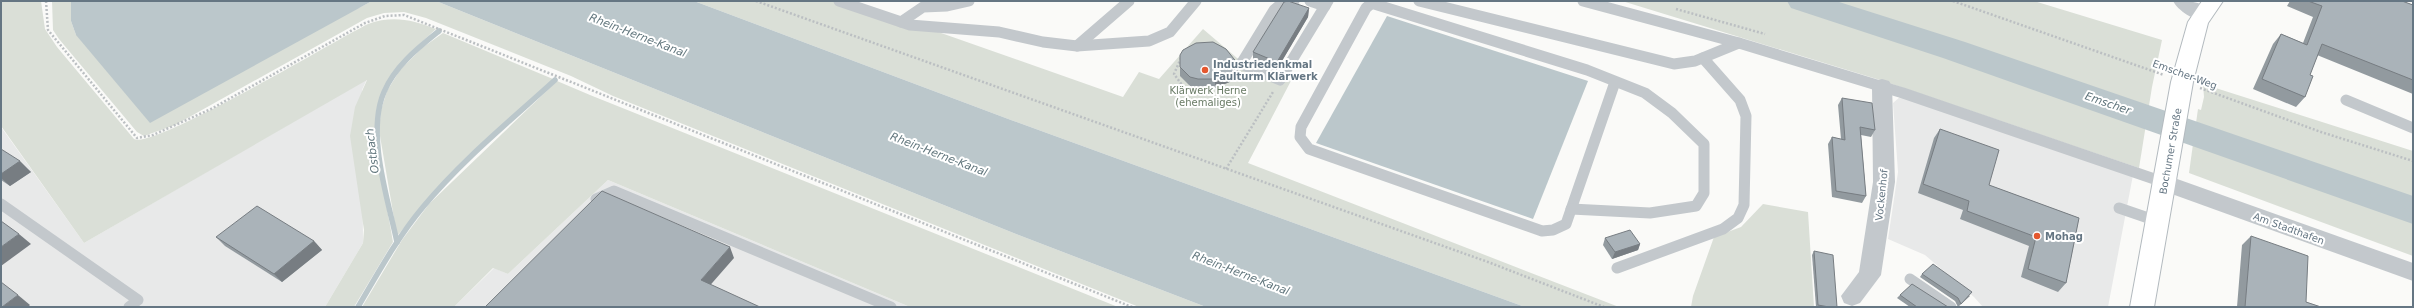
<svg xmlns="http://www.w3.org/2000/svg" width="2414" height="308" font-family="'DejaVu Sans',sans-serif">
<rect width="100%" height="100%" fill="#fafaf8"/>
<!-- built -->
<g fill="#e8e9e9">
<polygon points="367,79 362,90 363,243 325,307 1,307 1,127 84,243"/>
<polygon points="1901,96 2133,175 2108,307 1983,307 1974,297 1925,255 1888,239 1898,172 1893,103"/>
<polygon points="608,180 910,307 454,307 494,268 508,274"/>
</g>
<!-- green -->
<g fill="#dadfd7">
<path d="M 1,1 L 41,1 L 45,29 L 57,47 L 134,139 C 153,150 337,39 368,24 C 393,15 413,20 436,29 C 414,49 387,72 378,104 C 369,134 388,208 393,242 L 354,307 L 325,307 L 363,243 L 364,230 L 350,136 L 355,107 L 367,80 L 84,243 L 1,126 Z"/>
<polygon points="52,1 71,1 71,21 76,35 359,8 372,1 436,1 1016,234 1206,307 1139,307 613,96 571,76 426,18 404,12 384,13 367,18 175,125 144,136 137,132 59,39 53,30"/>
<polygon points="694,1 850,1 1123,97 1139,72 1159,79 1203,29 1237,58 1293,77 1248,163 1619,307 1525,307 1011,120"/>
<polygon points="1622,1 2034,1 2162,40 2152,87 2139,168 1880,80"/>
<polygon points="443,33 553,79 452,172 397,236 379,130 381,110 387,91 400,70 422,48"/>
<polygon points="557,81 590,95 1118,307 910,307 608,180 508,274 493,268 454,307 362,307 402,240 429,204"/>
<polygon points="2203,84 2413,151 2413,199 2196,123 2198,109 2201,110 2204,97"/>
<polygon points="2193,144 2413,220 2413,256 2189,173"/>
<polygon points="1763,204 1808,212 1814,307 1691,307 1693,296 1714,237 1741,227"/>
</g>
<!-- water -->
<g fill="#bbc7cb">
<polygon points="71,1 372,1 150,123 76,35 71,21"/>
<polygon points="436,1 694,1 1011,120 1525,307 1206,307 1016,234"/>
<polygon points="1387,16 1588,81 1533,219 1316,143"/>
</g>
<g fill="none" stroke-linecap="round" stroke-linejoin="round">
<!-- stream -->
<g stroke="#bbc7cb" stroke-width="5.5">
<path d="M 397,242 C 388,199 366,134 384,92 C 395,66 418,48 439,31"/>
<path d="M 358,307 C 378,273 397,238 423,207 C 462,160 510,121 555,80"/>
</g>
<!-- river -->
<polygon fill="#bbc7cb" fill-rule="evenodd" points="1787,1 1836,1 1965,42 2413,196 2413,224 1943,58 1791,8"/>
<!-- secondary casing -->
<g stroke="#b3babf" stroke-width="2">
<polygon id="secondary" points="2202,1 2223,1 2208,23 2193,82 2154,307 2130,307 2171,82 2188,22"/>
</g>
<!-- path -->
<g stroke="#bbbfc2" stroke-width="2.5" stroke-dasharray="2 2" stroke-linecap="butt">
<polyline points="46,1 48,30 137,138 153,135 211,109 365,23 385,16 404,15 1132,307"/>
<polyline points="756,1 1488,262 1604,307"/>
<polyline points="1953,1 2164,75"/>
<polyline points="1676,9 1765,34"/>
<polyline points="1181,58 1174,74 1182,85 1193,91 1197,85"/>
<polyline points="2200,88 2321,132 2413,161"/>
<polyline points="1226,169 1273,92"/>
</g>
<!-- service -->
<g stroke="#c3c8cc" stroke-width="11">
<polyline points="839,1 910,25 999,32 1043,42 1077,46 1149,41 1170,32 1196,1"/>
<polyline points="1294,1 1280,5 1274,10 1241,64 1280,80 1328,1"/>
<polyline points="1310,1 1325,6"/>
<polyline points="1374,1 1366,8 1301,127 1300,137 1309,149 1542,231 1553,230 1566,224 1615,82"/>
<polyline points="1419,1 1674,64 1695,61 1739,43"/>
<polyline points="1583,1 1739,43 1903,93 2166,183"/>
<polyline points="1371,3 1587,70 1645,93 1672,113 1704,144 1704,193 1696,206 1650,213 1571,209"/>
<polyline points="901,22 923,7 947,6 969,1"/>
<polyline points="1077,46 1129,1"/>
<polyline points="2346,100 2413,128"/>
<polyline points="596,199 614,191 891,307"/>
<polyline points="1,204 138,300 129,307"/>
<polyline points="2119,208 2157,221"/>
<polyline points="1617,268 1723,229 1738,218 1744,205 1746,116 1740,100 1703,58"/>
<polyline points="1910,279 1951,307"/>
</g>
<!-- minor -->
<g fill="#c3c8cc" fill-rule="evenodd">
<path d="M 2173,1 C 2188,1 2204,0 2213,15 L 2210,20 C 2197,23 2179,12 2173,1 Z"/>
<polygon points="1882,79 1889,81 1892,86 1895,182 1881,275 1860,303 1852,306 1844,303 1841,296 1859,272 1873,182 1872,86 1875,81"/>
<polygon points="2166,175 2413,263 2413,281 2158,189 2155,183 2158,177"/>
</g>
<!-- secondary -->
<use href="#secondary" fill="#fff" fill-rule="evenodd"/>
</g>
<!-- wall -->
<g fill="#929a9f">
<polygon points="2290,1 2402,1 2413,5 2413,94 2317,55 2310,75 2305,97 2296,107 2253,89 2273,44 2281,34 2303,43 2313,17 2287,6"/>
<polygon points="1309,8 1308,17 1276,71 1253,61 1253,52"/>
<polygon points="1180,55 1238,73 1232,81 1215,88 1198,88 1190,86 1180,76"/>
<polygon points="1842,98 1875,130 1871,137 1861,135 1866,196 1862,203 1832,197 1828,144 1832,137 1841,139 1838,105"/>
<polygon points="1940,129 1989,185 2079,218 2066,283 2058,292 2021,277 2029,246 1960,219 1963,210 1918,193 1934,138"/>
<polygon points="1,149 31,172 10,186 1,180"/>
<polygon points="2251,236 2306,302 2321,307 2237,307 2242,245"/>
<polygon points="216,237 314,241 322,250 282,282 225,246"/>
<polygon points="1605,238 1640,244 1638,250 1612,259 1603,245"/>
<polygon points="1814,251 1837,307 1816,307 1812,255"/>
<polygon points="1922,274 1970,296 1958,307 1955,301 1920,277"/>
<polygon points="1900,295 1948,307 1910,307 1897,298"/>
</g>
<!-- shaded-wall -->
<g fill="#777d82">
<polygon points="1309,8 1308,17 1276,71 1277,62"/>
<polygon points="1238,64 1238,73 1232,81 1215,88 1215,79"/>
<polygon points="20,161 31,172 10,186 1,178 1,174"/>
<polygon points="19,234 31,244 1,266 1,247"/>
<polygon points="314,241 322,250 282,282 274,274"/>
<polygon points="1640,244 1638,250 1612,259 1615,252"/>
<polygon points="730,247 734,258 706,290 701,280"/>
<polygon points="18,295 30,305 28,307 2,307"/>
</g>
<!-- building -->
<g fill="#aab3b9" stroke="#777d82">
<polygon points="1288,1 1309,8 1277,62 1253,52 1284,2"/>
<polygon points="2308,1 2402,1 2413,5 2413,80 2322,44 2310,75 2313,76 2305,97 2262,79 2281,34 2307,45 2322,6"/>
<polygon points="1213,42 1226,49 1238,64 1233,72 1215,79 1198,79 1190,77 1180,67 1180,55 1183,50 1196,43"/>
<polygon points="1842,98 1872,103 1875,130 1860,127 1866,196 1836,191 1832,137 1845,140"/>
<polygon points="1940,129 1999,150 1989,185 2079,218 2066,283 2028,269 2036,237 1967,211 1969,201 1923,184"/>
<polygon points="1,149 20,161 1,174"/>
<polygon points="602,191 730,247 701,280 760,307 485,307"/>
<polygon points="257,206 314,241 274,274 216,237"/>
<polygon points="1,221 19,234 1,247"/>
<polygon points="1630,230 1640,244 1615,252 1605,238"/>
<polygon points="2251,236 2308,256 2306,302 2321,307 2245,307"/>
<polygon points="1814,251 1833,255 1837,307 1829,307 1818,305"/>
<polygon points="1933,264 1972,292 1961,304 1958,298 1922,274"/>
<polygon points="1,282 18,295 2,307 1,307"/>
<polygon points="1912,284 1948,307 1917,307 1900,295"/>
</g>
<!-- markers -->
<g fill="#e4572e" stroke="#fff" stroke-width="1.5">
<circle cx="1205" cy="70" r="4"/>
<circle cx="2037" cy="236" r="4"/>
</g>
<g text-anchor="middle" stroke-width="4" stroke-linejoin="round" paint-order="stroke">
<!-- poi labels -->
<g font-size="10" font-weight="bold" fill="#657683" stroke="#fff" text-anchor="start">
<text x="1213" y="68">Industriedenkmal<tspan x="1213" dy="12">Faulturm Klärwerk</tspan></text>
<text x="2045" y="240">Mohag</text>
</g>
<!-- street labels -->
<g font-size="10" fill="#657683" stroke="#fff">
<text transform="translate(2185 74) rotate(20)" y="4">Emscher-Weg</text>
<text transform="translate(2170 151) rotate(-80)" y="4">Bochumer Straße</text>
<text transform="translate(1881 195) rotate(-84)" y="4">Vockenhof</text>
<text transform="translate(2289 228) rotate(20)" y="4">Am Stadthafen</text>
</g>
<!-- park labels -->
<g font-size="10" fill="#687a64" stroke="#fff">
<text x="1208" y="94">Klärwerk Herne<tspan x="1208" dy="12">(ehemaliges)</tspan></text>
</g>
<!-- water labels -->
<g font-size="11" font-style="italic" fill="#60757c" stroke="#fff">
<text transform="translate(638 35) rotate(21)" y="4">Rhein-Herne-Kanal</text>
<text transform="translate(2108 103) rotate(19)" y="4">Emscher</text>
<text transform="translate(372 151) rotate(-97)" y="4">Ostbach</text>
<text transform="translate(939 154) rotate(21)" y="4">Rhein-Herne-Kanal</text>
<text transform="translate(1241 273) rotate(21)" y="4">Rhein-Herne-Kanal</text>
</g>
</g>
<!-- border -->
<rect width="2414" height="308" fill="none" stroke="#657683" stroke-width="4"/>
</svg>
